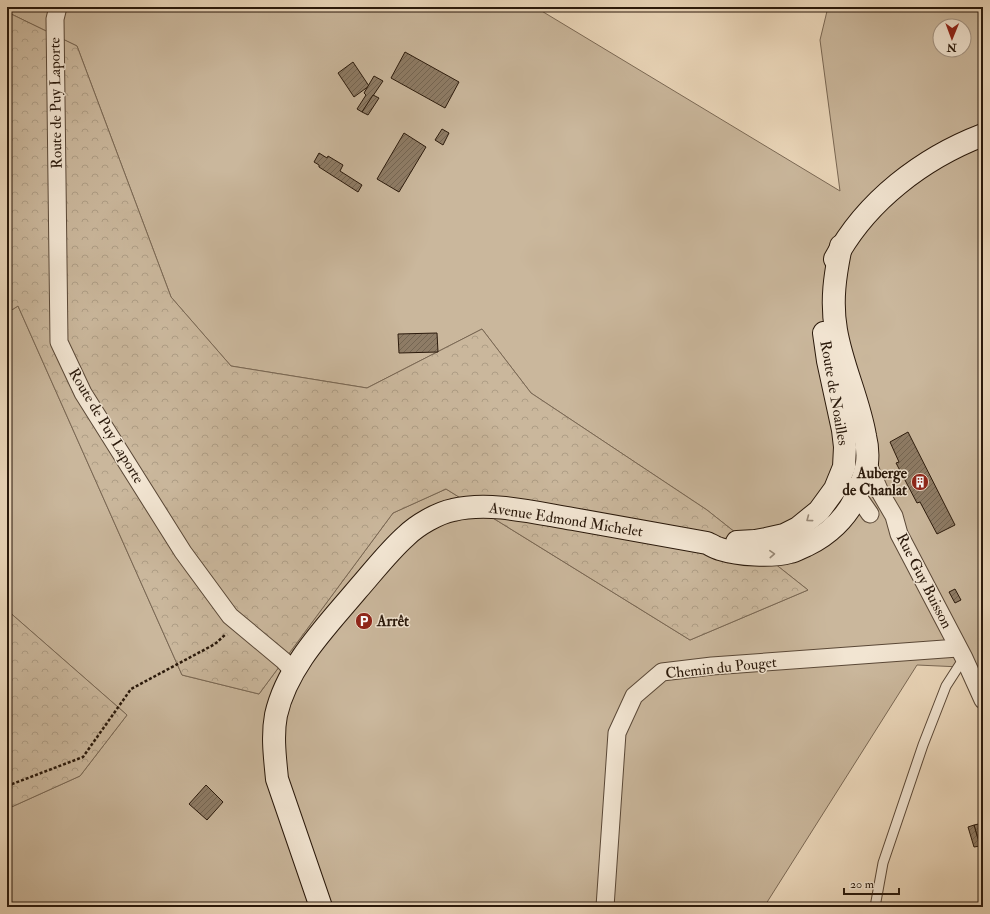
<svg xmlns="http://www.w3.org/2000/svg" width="990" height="914" viewBox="0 0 990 914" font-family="'IM FELL Double Pica',serif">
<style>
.green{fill:#cab79c;stroke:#7a6854;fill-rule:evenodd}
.forest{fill:url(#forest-crowns);stroke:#7a6854}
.building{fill:url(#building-hatch);stroke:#2a190b}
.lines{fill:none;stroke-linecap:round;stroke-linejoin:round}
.service-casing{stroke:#5a4837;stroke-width:11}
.minor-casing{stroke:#5a4837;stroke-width:19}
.secondary-casing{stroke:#2a190b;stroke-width:24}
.path{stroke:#2a190b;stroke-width:2.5;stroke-dasharray:3 2;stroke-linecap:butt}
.service{stroke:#f2e5d2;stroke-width:9}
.minor{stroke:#f2e5d2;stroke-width:17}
.secondary{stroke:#f2e5d2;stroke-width:22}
.oneway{stroke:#988978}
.labels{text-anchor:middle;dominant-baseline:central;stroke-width:3;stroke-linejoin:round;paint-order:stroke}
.street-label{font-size:15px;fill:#2a190b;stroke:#f2e5d2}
.poi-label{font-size:15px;font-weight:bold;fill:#2a190b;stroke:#f2e5d2;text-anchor:end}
</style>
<defs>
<pattern id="forest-crowns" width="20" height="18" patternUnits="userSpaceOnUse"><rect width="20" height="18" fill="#cab79c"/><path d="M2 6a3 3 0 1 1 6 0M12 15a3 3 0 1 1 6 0" fill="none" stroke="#ae9d85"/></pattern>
<pattern id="building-hatch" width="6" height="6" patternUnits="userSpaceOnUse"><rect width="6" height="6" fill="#8e7c66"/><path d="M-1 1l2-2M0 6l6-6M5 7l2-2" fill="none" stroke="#746552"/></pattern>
</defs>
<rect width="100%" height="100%" fill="#ebd7ba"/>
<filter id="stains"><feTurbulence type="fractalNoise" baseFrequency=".005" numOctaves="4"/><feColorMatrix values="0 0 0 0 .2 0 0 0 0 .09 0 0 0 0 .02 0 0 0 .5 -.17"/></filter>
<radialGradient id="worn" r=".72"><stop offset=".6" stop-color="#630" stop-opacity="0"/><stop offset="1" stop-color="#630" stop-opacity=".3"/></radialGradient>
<path class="green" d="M 7,7 L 535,7 L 840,191 L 820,40 L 828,7 L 983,7 L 983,668 L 917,665 L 764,907 L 7,907 L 7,809 L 80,776 L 127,715 L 7,610 L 7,313 L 18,306 L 182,675 L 259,694 L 393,513 L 446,489 L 690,640 L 808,590 L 707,510 L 531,393 L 482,329 L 367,388 L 231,366 L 171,297 L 77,46 L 7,12 ZM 940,26 L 964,26 L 964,50 L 940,50 Z"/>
<g class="forest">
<polygon points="7,12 77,46 171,297 231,366 367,388 482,329 531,393 707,510 808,590 690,640 446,489 393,513 259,694 182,675 18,306 7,313"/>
<polygon points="7,610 127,715 80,776 7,809"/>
</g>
<g class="building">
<polygon points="405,52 459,82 445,108 391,78"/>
<polygon points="353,62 369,86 354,97 338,73"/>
<polygon points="374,76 383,81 362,112 357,109 366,95 364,93"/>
<polygon points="373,95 379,98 368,115 362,112"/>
<polygon points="442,129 449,133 443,145 435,140"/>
<polygon points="404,133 426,147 399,192 377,179"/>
<polygon points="319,153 327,158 328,156 343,165 340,171 362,185 358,192 319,167 319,165 314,162"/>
<polygon points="437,333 438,352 399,353 398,334"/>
<polygon points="908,432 955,525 937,534 920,502 917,503 896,463 899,462 890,442"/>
<polygon points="955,589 961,600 955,603 949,592"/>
<polygon points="979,776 983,776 983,796"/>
<polygon points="206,785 223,802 207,820 189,804"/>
<polygon points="983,823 983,857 974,825"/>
<polygon points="974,825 980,846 974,847 968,827"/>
</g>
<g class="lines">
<defs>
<polyline id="service" points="875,907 883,863 923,745 946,686 964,658"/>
<g id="minor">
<polyline points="58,7 55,19 59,342 83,393 183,552 230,616 284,661 294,672"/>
<polyline points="867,462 880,492 894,516 899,534 964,658 983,700"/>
<polyline points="854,486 861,501 870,514"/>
<polyline points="605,907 617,733 634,696 662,672 712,666 958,648"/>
</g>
<g id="secondary">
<path d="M 835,259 C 866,201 923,158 983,135"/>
<polyline points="737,542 755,541 766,539 784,535 798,528 819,511 835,489 844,467 845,447 843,430 828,361 824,333"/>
<path d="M 321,907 L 277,779 C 275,758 272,736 276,715 C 287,666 326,627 357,590 C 373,572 388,552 406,536 C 417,525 438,513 453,510 C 490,501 536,513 573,519 C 617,527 662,535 707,543 C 711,545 716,548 720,549 C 739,555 771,557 790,552 C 796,551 801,547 807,545 C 828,535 846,518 856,497 C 860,487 865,475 867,463 C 868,454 867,444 865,436 C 859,400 842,366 836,330 C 831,301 835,275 841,246"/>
</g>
</defs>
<use href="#service" class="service-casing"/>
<use href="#minor" class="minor-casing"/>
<use href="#secondary" class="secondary-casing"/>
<polyline class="path" points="7,786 83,757 131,689 215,644 226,634"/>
<use href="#service" class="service"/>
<use href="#minor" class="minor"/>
<use href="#secondary" class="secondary"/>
</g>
<defs><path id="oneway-chevron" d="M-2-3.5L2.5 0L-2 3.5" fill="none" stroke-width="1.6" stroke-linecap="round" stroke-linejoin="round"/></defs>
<g class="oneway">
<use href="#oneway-chevron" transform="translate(809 519) rotate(143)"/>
<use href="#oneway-chevron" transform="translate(772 554) rotate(-3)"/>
</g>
<defs>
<symbol id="building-disc" viewBox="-11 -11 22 22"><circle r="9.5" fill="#8f2418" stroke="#f2e5d2"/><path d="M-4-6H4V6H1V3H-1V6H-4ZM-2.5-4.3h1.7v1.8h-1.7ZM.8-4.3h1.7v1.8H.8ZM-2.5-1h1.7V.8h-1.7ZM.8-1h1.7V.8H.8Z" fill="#fff"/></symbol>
<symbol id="parking-disc" viewBox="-11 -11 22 22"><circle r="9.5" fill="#8f2418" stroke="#f2e5d2"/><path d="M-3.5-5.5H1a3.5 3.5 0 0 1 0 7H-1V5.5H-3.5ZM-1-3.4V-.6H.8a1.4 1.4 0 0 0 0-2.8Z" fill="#fff"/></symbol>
</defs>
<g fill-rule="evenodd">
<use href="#building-disc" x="910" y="472" width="20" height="20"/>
<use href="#parking-disc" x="354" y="611" width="20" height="20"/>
</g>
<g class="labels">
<g class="street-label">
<text transform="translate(56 103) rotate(-91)">Route de Puy Laporte</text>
<text transform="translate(834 393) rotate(80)">Route de Noailles</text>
<text transform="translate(106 426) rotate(59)">Route de Puy Laporte</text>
<text transform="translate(566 520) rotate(9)">Avenue Edmond Michelet</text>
<text transform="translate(924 581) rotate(63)">Rue Guy Buisson</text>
<text transform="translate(721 668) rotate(-6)">Chemin du Pouget</text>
</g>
<g class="poi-label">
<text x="907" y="473">Auberge<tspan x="907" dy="17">de Chanlat</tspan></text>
<text x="377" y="621" text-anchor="start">Arrêt</text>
</g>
</g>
<rect width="990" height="914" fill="none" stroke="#ebd7ba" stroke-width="24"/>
<rect x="8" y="8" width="974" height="898" fill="none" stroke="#2a190b" stroke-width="2"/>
<rect x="12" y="12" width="966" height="890" fill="none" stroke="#2a190b"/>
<g transform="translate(952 38) rotate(181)"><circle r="19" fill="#f2e5d2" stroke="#a29382"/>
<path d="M0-3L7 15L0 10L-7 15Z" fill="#8f2418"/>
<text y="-6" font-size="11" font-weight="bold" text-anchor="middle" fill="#2a190b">N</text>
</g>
<path d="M844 888v6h55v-6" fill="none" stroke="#2a190b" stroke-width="2"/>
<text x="850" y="888" font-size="12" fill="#2a190b" stroke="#f2e5d2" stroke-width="3" paint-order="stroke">20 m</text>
<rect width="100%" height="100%" filter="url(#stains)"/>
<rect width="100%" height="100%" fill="url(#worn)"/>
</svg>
